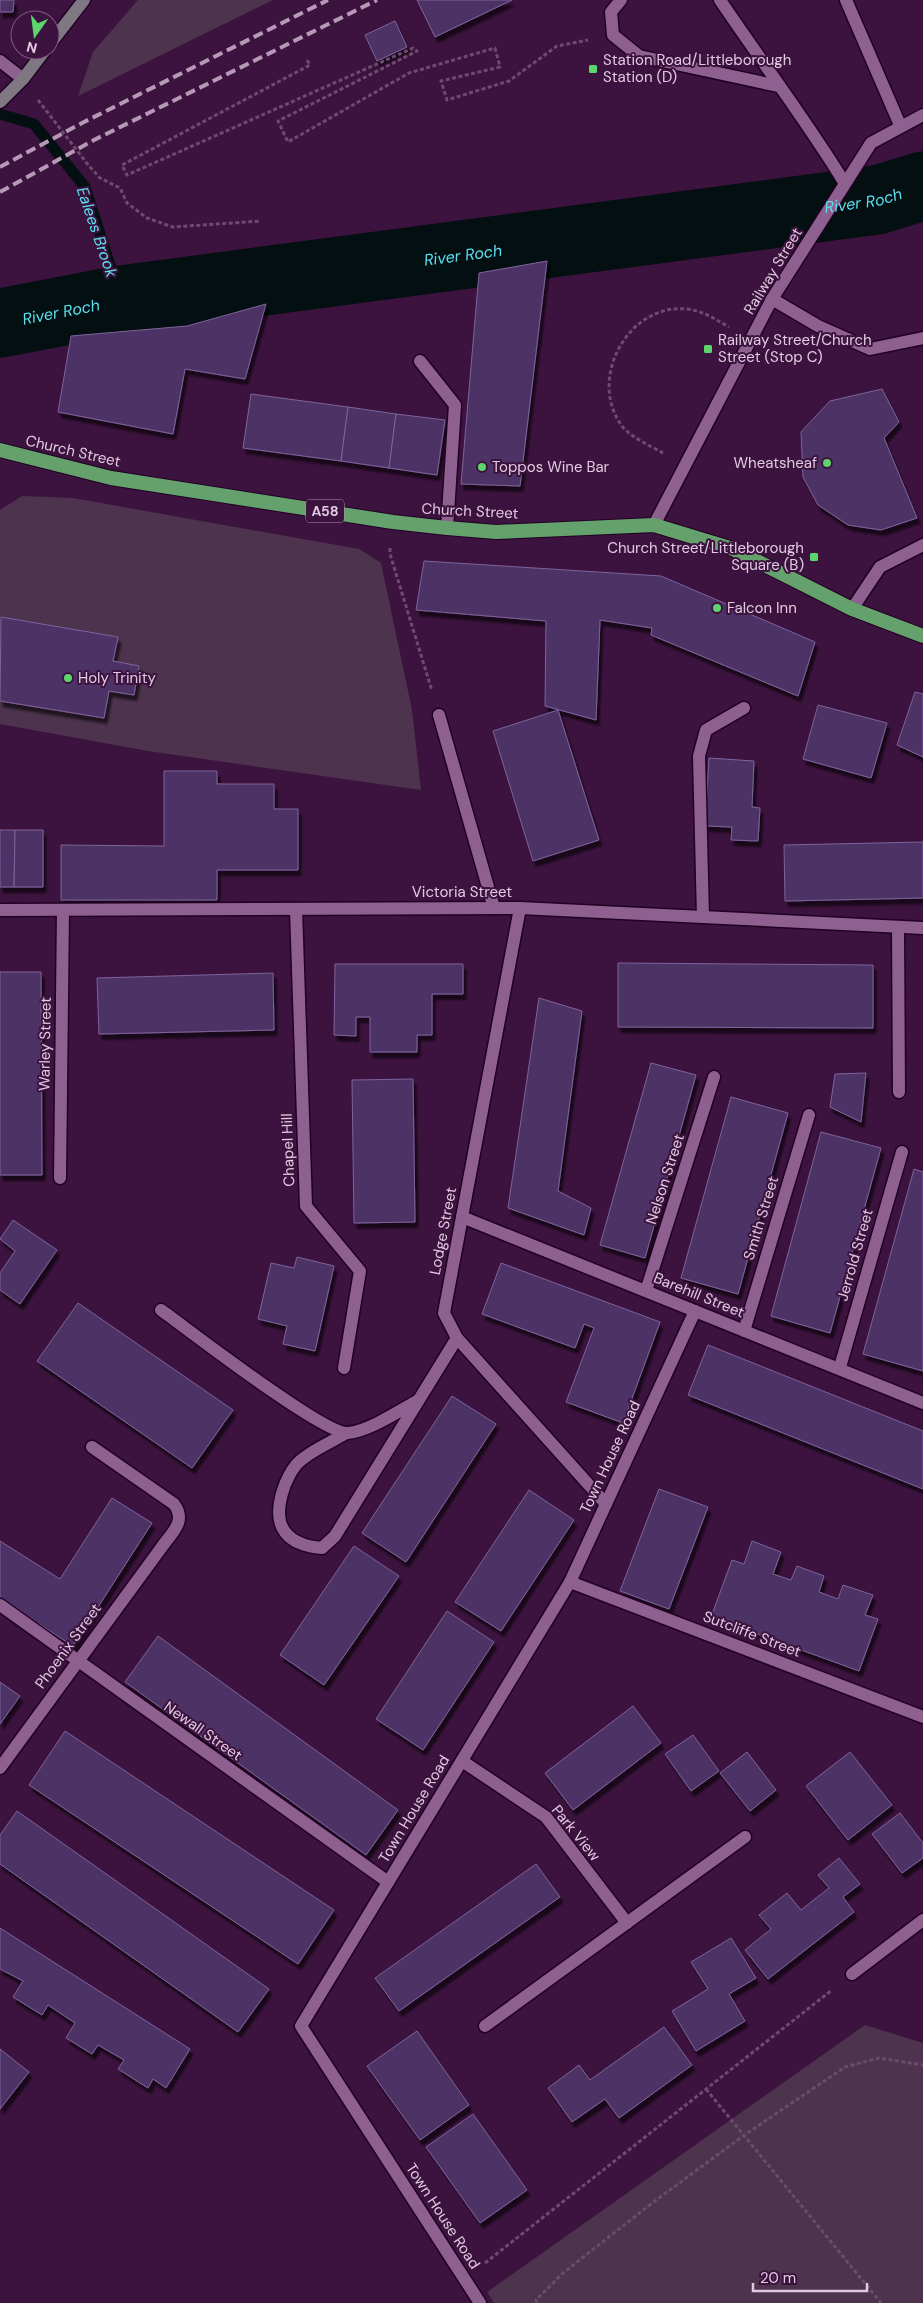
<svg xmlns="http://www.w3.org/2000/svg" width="923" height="2303" viewBox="0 0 923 2303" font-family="'DM Sans',sans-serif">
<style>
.green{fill:#4d334d}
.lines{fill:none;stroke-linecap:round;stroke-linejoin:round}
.stream{stroke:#040f11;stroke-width:11}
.river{stroke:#040f11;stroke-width:69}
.building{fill:#4d3366;stroke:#7e639b;filter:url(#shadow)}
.service-casing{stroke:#210024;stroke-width:15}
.minor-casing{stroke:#210024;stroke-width:15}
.secondary-casing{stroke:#210024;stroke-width:15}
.trunk-casing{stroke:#210024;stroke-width:16}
.path{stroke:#6e4a6f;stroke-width:3;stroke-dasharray:4 2.5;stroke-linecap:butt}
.service{stroke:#8e608f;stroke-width:12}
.minor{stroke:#8e608f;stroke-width:12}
.secondary{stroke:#7f7882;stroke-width:12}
.trunk{stroke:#65a16c;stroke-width:14}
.rail{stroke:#b699b7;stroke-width:4;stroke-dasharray:10 5;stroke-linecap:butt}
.poi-dot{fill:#5ed56c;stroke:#3c133e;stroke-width:2}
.labels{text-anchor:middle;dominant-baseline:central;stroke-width:4;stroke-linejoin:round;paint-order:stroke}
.shield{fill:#3c133e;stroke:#b092b1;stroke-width:1}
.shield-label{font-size:14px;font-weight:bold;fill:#e2c9e2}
.poi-label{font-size:15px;fill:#e2c9e2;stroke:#3c133e;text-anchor:start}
.street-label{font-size:15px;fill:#e2c9e2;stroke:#3c133e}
.water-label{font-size:16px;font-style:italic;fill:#5ae0f0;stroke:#3c133e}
</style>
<defs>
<filter id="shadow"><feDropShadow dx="3" dy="5.5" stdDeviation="1" flood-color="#0009"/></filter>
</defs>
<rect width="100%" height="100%" fill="#3c133e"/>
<g class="green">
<polygon points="138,0 273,0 78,96 93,52"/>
<polygon points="22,496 73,498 359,549 381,563 412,710 421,790 148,751 0,724 0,510"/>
<polygon points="865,2025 923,2043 923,2303 494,2303 487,2292"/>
</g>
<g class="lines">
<polyline class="stream" points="0,114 34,124 85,187 121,300"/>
<path class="river" id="s1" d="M 0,323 L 121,300 L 877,200 L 923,186"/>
</g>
<g class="building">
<polygon points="0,0 14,0 13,12 0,12"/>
<polygon points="417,0 512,0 435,37"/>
<polygon points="395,21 407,47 377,61 365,35"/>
<polygon points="547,261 520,486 461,484 479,273"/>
<polygon points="266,304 245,379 185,369 173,434 58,412 71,336 187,326"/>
<polygon points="882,389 899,422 884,438 917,518 881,530 848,525 818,505 803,477 801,432 830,401"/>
<polygon points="251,394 348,407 341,461 243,448"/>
<polygon points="348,407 396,414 389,468 341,461"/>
<polygon points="396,414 445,420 437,475 389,468"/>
<polygon points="424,561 661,576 815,642 798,696 651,635 652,628 600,620 596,720 545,706 546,621 416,610"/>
<polygon points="1,617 118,637 113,661 139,666 134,695 109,691 104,718 0,701"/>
<polygon points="915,692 923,694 923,757 897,745"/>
<polygon points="818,705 887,723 871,778 803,759"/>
<polygon points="558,710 599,840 533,861 493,731"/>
<polygon points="709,758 754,761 752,807 760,808 758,841 731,840 732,827 705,826"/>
<polygon points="164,771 217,771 217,784 274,784 274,809 298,809 298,870 217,870 217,900 61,900 61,845 164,846"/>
<polygon points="0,830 15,830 14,887 0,887"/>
<polygon points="15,830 43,830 43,887 14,887"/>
<polygon points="923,842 923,898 785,901 784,845"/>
<polygon points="618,963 873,965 873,1028 618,1027"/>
<polygon points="335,964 463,964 463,994 432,994 432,1035 417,1035 417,1052 370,1052 370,1017 356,1017 356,1036 334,1035"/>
<polygon points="0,972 41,972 42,1175 0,1175"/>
<polygon points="273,973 274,1030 99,1034 97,978"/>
<polygon points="539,998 582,1011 558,1191 591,1208 584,1235 508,1208"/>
<polygon points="651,1063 696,1075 645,1258 600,1245"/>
<polygon points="866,1073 861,1122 830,1107 835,1074"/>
<polygon points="413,1079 415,1222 354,1223 352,1080"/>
<polygon points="731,1097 788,1113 738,1294 681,1278"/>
<polygon points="821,1132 881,1148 830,1333 771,1316"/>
<polygon points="914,1169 923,1172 923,1371 863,1354"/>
<polygon points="13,1220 57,1250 20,1304 0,1290 0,1273 15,1251 0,1239"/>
<polygon points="297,1257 334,1266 315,1351 283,1344 287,1326 258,1319 271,1263 294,1268"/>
<polygon points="501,1263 660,1322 623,1423 566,1402 594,1328 584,1324 575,1348 482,1314"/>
<polygon points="78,1303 233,1410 192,1468 37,1361"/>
<polygon points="708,1345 923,1431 923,1489 688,1395"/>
<polygon points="452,1396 496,1424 406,1562 362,1533"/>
<polygon points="659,1489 708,1507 669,1609 620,1591"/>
<polygon points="529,1490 574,1520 501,1631 455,1602"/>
<polygon points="112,1498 152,1523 73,1646 0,1599 0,1541 60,1579"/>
<polygon points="752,1541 781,1552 773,1574 791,1580 797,1566 824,1576 819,1592 838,1599 843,1585 873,1595 865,1615 878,1619 859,1671 711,1617 732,1560 744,1564"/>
<polygon points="354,1546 399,1576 324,1685 280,1655"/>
<polygon points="447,1611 494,1642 423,1750 376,1719"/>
<polygon points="158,1636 398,1810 366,1855 125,1682"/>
<polygon points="0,1682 20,1696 0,1724"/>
<polygon points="633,1706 661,1743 573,1810 545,1773"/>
<polygon points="65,1731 334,1910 298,1964 29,1785"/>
<polygon points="693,1735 719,1771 691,1791 665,1754"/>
<polygon points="747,1752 776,1790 750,1811 720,1773"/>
<polygon points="850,1752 892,1805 848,1840 806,1786"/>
<polygon points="17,1811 269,1989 238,2032 0,1864 0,1835"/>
<polygon points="900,1813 923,1843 923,1858 902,1873 872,1834"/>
<polygon points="839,1858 860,1884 843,1897 854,1912 768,1979 745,1950 771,1929 759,1915 787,1893 801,1910 829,1888 818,1875"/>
<polygon points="536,1864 560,1897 399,2011 375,1978"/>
<polygon points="0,1928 190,2049 166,2088 153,2079 148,2088 118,2069 124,2060 98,2045 92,2054 66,2038 75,2023 48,2005 42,2015 13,1997 23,1981 0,1969"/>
<polygon points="731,1938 756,1978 729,1994 745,2021 696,2051 672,2011 708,1989 691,1962"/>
<polygon points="664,2027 692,2065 619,2118 605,2099 572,2122 548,2088 579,2065 590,2080"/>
<polygon points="417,2031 469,2105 420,2140 367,2066"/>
<polygon points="0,2049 29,2072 0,2109"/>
<polygon points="473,2114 527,2190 480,2223 426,2147"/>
</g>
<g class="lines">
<defs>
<g id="service">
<polyline points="846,0 900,125"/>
<polyline points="0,61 23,79"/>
<polyline points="420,361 455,405 447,528"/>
<polyline points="439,715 494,908"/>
<polyline points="703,917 699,756 706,730 744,708"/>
<polyline points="898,927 899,1092"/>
<path d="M 161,1310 C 189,1330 324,1435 348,1433 C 369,1431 399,1411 417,1401"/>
<path d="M 346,1433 C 332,1442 312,1450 300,1461 C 285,1474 271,1514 285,1532 C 294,1544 309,1547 322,1548 L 335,1536 L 457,1338"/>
<path d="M 92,1447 L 174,1504 C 186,1520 174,1531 164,1544"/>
</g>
<g id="minor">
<polyline points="621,0 611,12 613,35 639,56 778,86"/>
<path d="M 720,0 C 761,61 806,120 844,182"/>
<polyline points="772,299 818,326 870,349 923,338"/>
<polyline points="654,525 772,299 871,143 923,115"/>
<polyline points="852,609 880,567 923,545"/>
<polyline points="520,908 444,1313 457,1338 606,1504"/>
<polyline points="296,909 306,1206 360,1271 344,1368"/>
<polyline points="0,910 520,908 923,928"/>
<polyline points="60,1178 63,910"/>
<polyline points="462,1217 923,1403"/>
<polyline points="646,1291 714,1077"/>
<polyline points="744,1331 809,1115"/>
<polyline points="840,1367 902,1152"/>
<polyline points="570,1582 923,1717"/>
<polyline points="0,1605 388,1882"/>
<polyline points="462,1761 546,1817 627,1923"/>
<polyline points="0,1768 164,1544"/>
<polyline points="852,1974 923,1920"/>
<polyline points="485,2026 745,1837"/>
<polyline points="480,2303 301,2026 570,1582 695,1311"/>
</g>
<g id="secondary">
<polyline points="50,44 84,0"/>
<polyline points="0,102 23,79 45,50"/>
</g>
<polyline id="trunk" points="0,450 111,478 393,522 447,528 496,532 654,525 733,549 852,609 923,636"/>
</defs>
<use href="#service" class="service-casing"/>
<use href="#minor" class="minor-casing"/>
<use href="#secondary" class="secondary-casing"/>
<use href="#trunk" class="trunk-casing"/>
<g class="path">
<polyline points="307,60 310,65 122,165 127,175 413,48 417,51 278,121 288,142 409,73 495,48 500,67 441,81 447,100 509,81 557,46 588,40"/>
<polyline points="38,100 89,166 100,178 120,188 127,203 147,218 173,227 261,221"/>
<path d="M 663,453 C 651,446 630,437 622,426 C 587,379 628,303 687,309 C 703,311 715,319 729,327"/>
<polyline points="390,548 390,554 432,691"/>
<polyline points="706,2089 881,2303"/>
<polyline points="485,2263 832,1990"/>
<polyline points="537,2303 536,2300 563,2273 651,2204 743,2136 845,2067 879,2058 923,2065"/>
</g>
<use href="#service" class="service"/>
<use href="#minor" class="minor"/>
<use href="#secondary" class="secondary"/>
<use href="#trunk" class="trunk"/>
<g class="rail">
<polyline points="0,167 84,122 328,0"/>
<polyline points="0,192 94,140 377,0"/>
</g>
</g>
<g class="poi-dot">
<rect x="588" y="64" width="10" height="10" rx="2.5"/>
<rect x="703" y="344" width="10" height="10" rx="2.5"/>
<circle cx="827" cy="463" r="5"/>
<circle cx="482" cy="467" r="5"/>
<rect x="809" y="552" width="10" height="10" rx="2.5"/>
<circle cx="717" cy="608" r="5"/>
<circle cx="68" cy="678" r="5"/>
</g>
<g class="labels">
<rect class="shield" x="306" y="499.5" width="38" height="23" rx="4"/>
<g class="shield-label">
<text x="325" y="511">A58</text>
</g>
<g class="poi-label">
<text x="603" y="60">Station Road/Littleborough<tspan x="603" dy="17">Station (D)</tspan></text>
<text x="718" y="340">Railway Street/Church<tspan x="718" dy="17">Street (Stop C)</tspan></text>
<text x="817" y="463" text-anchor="end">Wheatsheaf</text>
<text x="492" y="467">Toppos Wine Bar</text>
<text x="804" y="548" text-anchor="end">Church Street/Littleborough<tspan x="804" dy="17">Square (B)</tspan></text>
<text x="727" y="608">Falcon Inn</text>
<text x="78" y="678">Holy Trinity</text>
</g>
<g class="street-label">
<text transform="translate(773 271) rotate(-59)">Railway Street</text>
<text transform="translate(73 451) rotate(13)">Church Street</text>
<text transform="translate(470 511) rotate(3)">Church Street</text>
<text x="462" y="892">Victoria Street</text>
<text transform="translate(45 1044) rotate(-89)">Warley Street</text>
<text transform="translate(288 1150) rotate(-92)">Chapel Hill</text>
<text transform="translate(665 1179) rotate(-72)">Nelson Street</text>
<text transform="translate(761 1218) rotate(-73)">Smith Street</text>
<text transform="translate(443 1231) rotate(-79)">Lodge Street</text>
<text transform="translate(855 1255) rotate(-74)">Jerrold Street</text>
<text transform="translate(699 1295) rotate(22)">Barehill Street</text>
<text transform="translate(610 1457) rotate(-65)">Town House Road</text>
<text transform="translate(752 1634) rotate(21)">Sutcliffe Street</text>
<text transform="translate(68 1646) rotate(-54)">Phoenix Street</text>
<text transform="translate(203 1731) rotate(35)">Newall Street</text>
<text transform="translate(414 1809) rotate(-59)">Town House Road</text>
<text transform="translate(576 1833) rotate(51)">Park View</text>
<text transform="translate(443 2216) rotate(57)">Town House Road</text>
</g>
<g class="water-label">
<text stroke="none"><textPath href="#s1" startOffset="872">River Roch</textPath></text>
<text transform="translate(97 232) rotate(71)">Ealees Brook</text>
<text stroke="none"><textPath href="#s1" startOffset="468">River Roch</textPath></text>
<text stroke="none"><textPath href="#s1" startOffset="62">River Roch</textPath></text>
</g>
</g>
<g transform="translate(35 35) rotate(194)"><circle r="24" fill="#3c133e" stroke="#7e5c80"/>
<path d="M0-4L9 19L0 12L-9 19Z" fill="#5ed56c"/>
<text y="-8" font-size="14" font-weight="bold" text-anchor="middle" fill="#e2c9e2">N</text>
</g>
<path d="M753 2283v8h114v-8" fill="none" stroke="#e2c9e2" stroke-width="2.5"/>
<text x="760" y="2283" font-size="15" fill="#e2c9e2" stroke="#3c133e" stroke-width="4" paint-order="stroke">20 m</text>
</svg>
